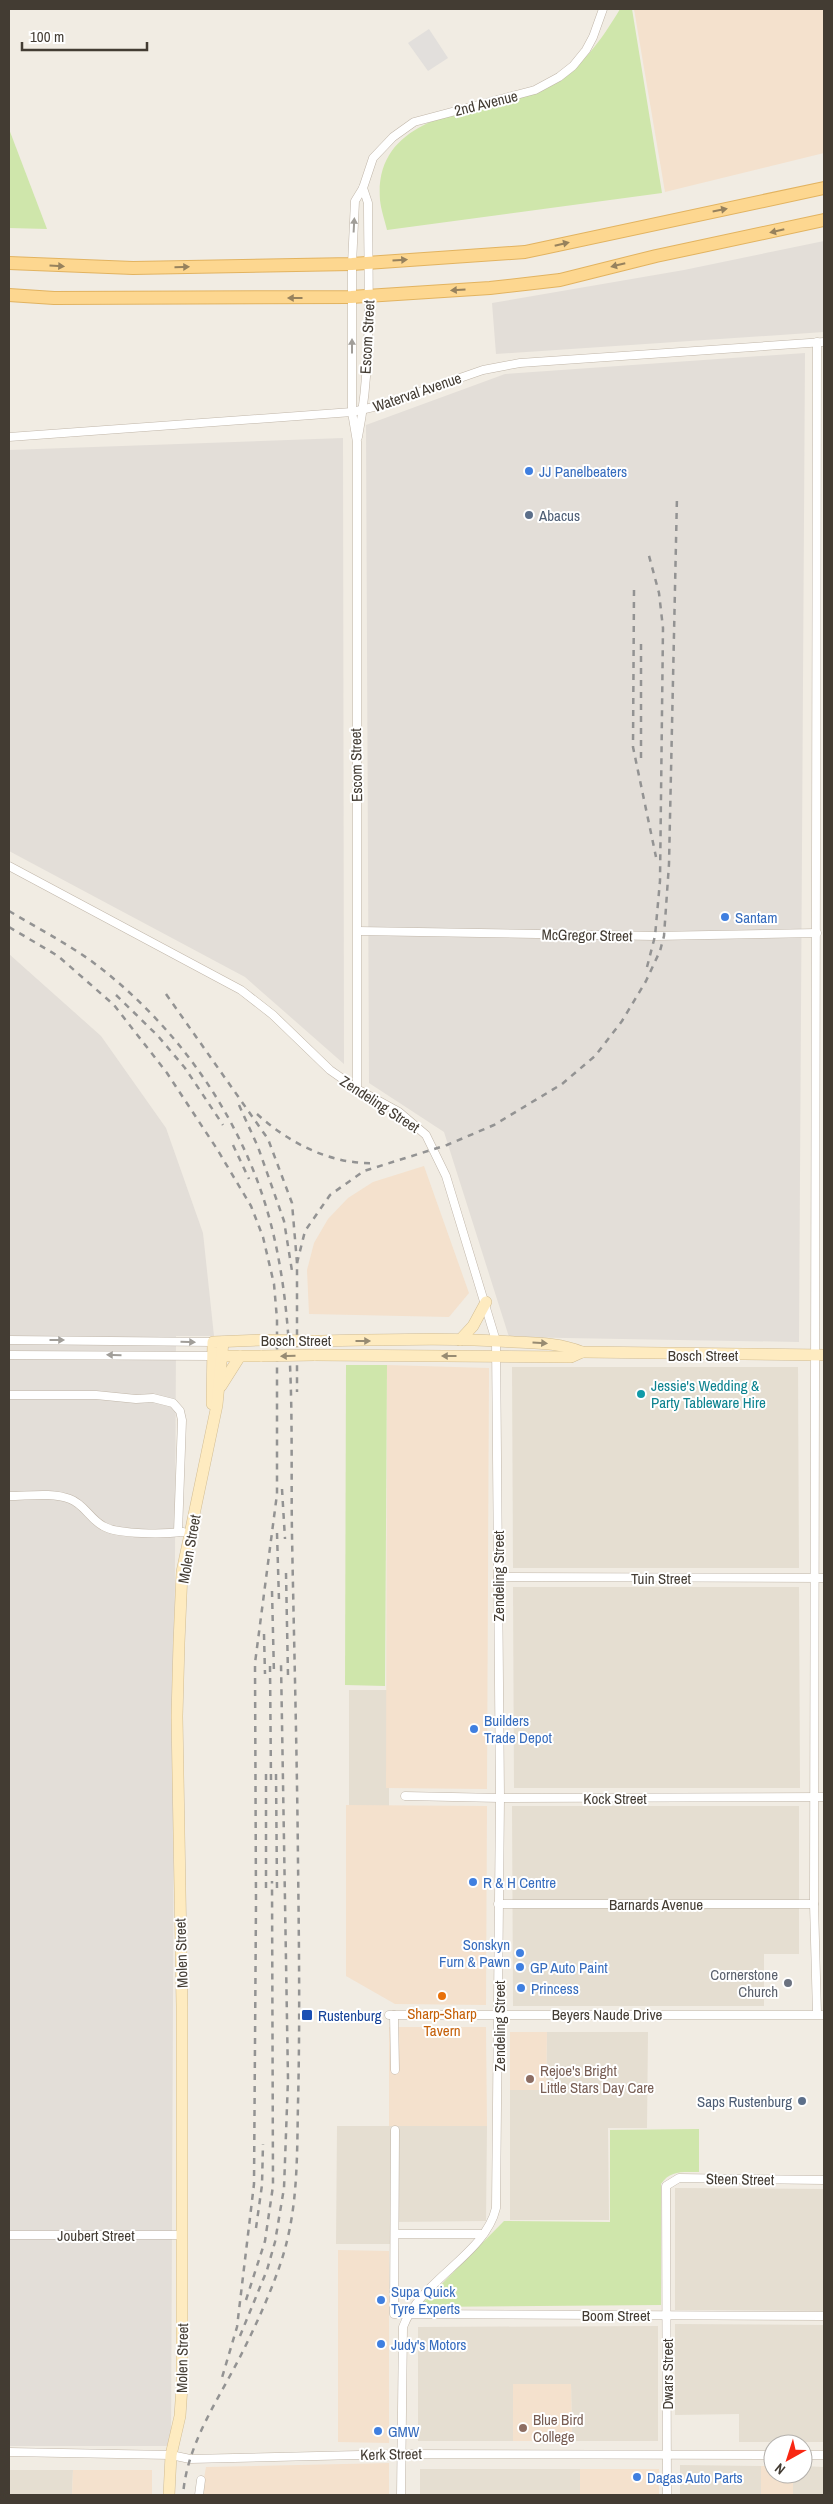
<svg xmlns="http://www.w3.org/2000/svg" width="833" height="2504" viewBox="0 0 833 2504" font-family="'Archivo Narrow',sans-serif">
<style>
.residential{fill:#e5ded1}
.commercial{fill:#f4e1cd}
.industrial{fill:#e3ded8}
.green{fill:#cfe6ab}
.parking{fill:#e2dfdc}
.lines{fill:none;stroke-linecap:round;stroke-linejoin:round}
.street-casing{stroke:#c0b6a9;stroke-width:9}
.secondary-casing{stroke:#d2bd93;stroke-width:12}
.primary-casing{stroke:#e2b360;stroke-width:14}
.street{stroke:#fff;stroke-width:8}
.secondary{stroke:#feebc0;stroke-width:11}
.primary{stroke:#fdd790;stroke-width:12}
.rail{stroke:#939393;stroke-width:2.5;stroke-dasharray:6 6;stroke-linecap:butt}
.secondary-bridge-casing{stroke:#d2bd93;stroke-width:12;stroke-linecap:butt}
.secondary-bridge{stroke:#feebc0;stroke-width:11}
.oneway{fill:#97825d}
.oneway2{fill:#a19e99}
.oneway3{fill:#978b72}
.shop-dot{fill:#3f7fe0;stroke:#fff;stroke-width:2}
.service-dot{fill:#5c6f8a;stroke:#fff;stroke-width:2}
.culture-dot{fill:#0f9aa8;stroke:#fff;stroke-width:2}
.worship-dot{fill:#6b7280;stroke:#fff;stroke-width:2}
.food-dot{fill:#e8710a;stroke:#fff;stroke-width:2}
.transit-dot{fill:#1a4fb4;stroke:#fff;stroke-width:2}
.education-dot{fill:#8d6e63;stroke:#fff;stroke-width:2}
.labels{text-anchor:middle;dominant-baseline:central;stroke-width:4;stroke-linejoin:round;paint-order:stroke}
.street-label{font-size:15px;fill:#433c33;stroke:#fff}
.shop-label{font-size:15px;fill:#366cbe;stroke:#fff;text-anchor:start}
.service-label{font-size:15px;fill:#4e5e75;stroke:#fff;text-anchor:start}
.culture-label{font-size:15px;fill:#0d838f;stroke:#fff;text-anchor:start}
.worship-label{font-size:15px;fill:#5b616d;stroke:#fff;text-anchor:end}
.food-label{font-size:15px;fill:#c56008;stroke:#fff}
.transit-label{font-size:15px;fill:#164399;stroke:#fff;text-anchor:start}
.education-label{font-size:15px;fill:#785e54;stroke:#fff;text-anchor:start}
</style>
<rect width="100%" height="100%" fill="#f1ece3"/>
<g class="residential">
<polygon points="512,1367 798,1367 799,1568 513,1568"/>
<polygon points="513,1587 799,1587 800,1788 514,1788"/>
<rect x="349" y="1690" width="40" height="116"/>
<polygon points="512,1806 799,1806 799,1954 764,1954 764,2006 513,2006"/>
<polygon points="547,2032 648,2032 647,2128 608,2128 609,2220 510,2220 510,2090 546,2090"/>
<polygon points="337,2126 487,2126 486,2221 392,2222 392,2244 336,2244"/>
<polygon points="675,2188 824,2189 824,2311 675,2310"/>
<polygon points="675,2324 824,2325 824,2442 739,2442 739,2414 675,2415"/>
<polygon points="658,2326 658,2441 572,2441 571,2384 513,2384 513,2441 418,2441 418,2327"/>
<polygon points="680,2465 761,2466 761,2495 680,2495"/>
<polygon points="803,2466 824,2467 824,2495 793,2495 793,2474 803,2474"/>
<rect x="420" y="2469" width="160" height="26"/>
<polygon points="9,2470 73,2470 72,2495 9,2495"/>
</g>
<g class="commercial">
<polygon points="634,9 824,9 824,153 665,192"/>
<polygon points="424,1166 469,1293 449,1317 309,1314 307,1270 314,1243 328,1219 348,1198 373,1182"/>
<polygon points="387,1365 489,1368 487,1789 386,1788"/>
<polygon points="346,1805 487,1806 486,2005 395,2004 346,1976"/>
<polygon points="389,2027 486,2027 487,2126 389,2126"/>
<polygon points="510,2032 547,2032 546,2090 510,2090"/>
<polygon points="338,2250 389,2251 389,2443 338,2442"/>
<polygon points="513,2384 571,2384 572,2441 513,2441"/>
<polygon points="389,2463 389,2495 201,2495 206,2467"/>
<polygon points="761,2466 773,2466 773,2474 793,2474 793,2495 761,2495"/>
<rect x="580" y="2469" width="79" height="26"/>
<polygon points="73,2470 152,2470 152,2495 72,2495"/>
</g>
<g class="industrial">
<polygon points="824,241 824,332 496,354 492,303 684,270"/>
<polygon points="805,353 799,1342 509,1337 444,1132 369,1083 366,425 505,374"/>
<polygon points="343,438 344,1064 245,977 9,851 9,450"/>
<polygon points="9,954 101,1036 166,1128 203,1233 214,1336 176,1336 171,2446 9,2446"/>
</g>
<g class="green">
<path d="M 620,9 L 632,9 L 662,193 L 387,230 C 385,221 381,210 380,200 C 373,108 489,112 548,85 C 581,70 602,39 620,9 Z"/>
<polygon points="9,129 47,229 9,228"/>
<polygon points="346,1365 387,1365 385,1686 345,1685"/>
<path d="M 699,2129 L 699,2172 C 683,2172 670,2170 661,2184 L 661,2305 L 419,2307 L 504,2221 L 610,2222 L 610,2130 Z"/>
</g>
<polygon class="parking" points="429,29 448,58 428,71 408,43"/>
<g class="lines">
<defs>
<g id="street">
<polyline points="9,437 352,412 382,405 483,370 520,363 824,342"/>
<path d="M 358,437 C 373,361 368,280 368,203 L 363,188"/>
<path d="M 9,866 L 241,990 L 273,1015 L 330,1070 L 357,1089 L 399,1112 L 426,1135 L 446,1176 L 496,1341 L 500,1798 L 496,2208 C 485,2255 421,2279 403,2327 L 401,2495"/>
<polyline points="358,931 655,936 817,933"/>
<polyline points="357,1089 357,442 352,412 352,264 355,201 363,188 373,158 393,137 414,122 535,90 559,77 573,66 586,50 593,37 603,9"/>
<polyline points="9,1340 213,1342"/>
<polyline points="9,1355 212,1356"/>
<polyline points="9,1395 96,1395 136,1399 153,1398 173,1403 180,1411 182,1420 178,1532"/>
<path d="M 9,1496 C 28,1496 52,1492 70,1499 C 84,1504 90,1519 103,1526 C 118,1535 165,1534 183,1532"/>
<polyline points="498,1577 824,1578"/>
<polyline points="405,1796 500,1798 824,1797"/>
<polyline points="498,1904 814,1904"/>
<polyline points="817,2014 814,1904 817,342"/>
<polyline points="389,2015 824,2015"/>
<polyline points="394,2015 395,2070"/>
<polyline points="395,2130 394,2314 824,2316"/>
<polyline points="395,2234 483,2234"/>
<polyline points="9,2235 182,2235"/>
<polyline points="9,2452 171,2455 190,2459 401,2454 773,2455"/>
<polyline points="803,2455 824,2455"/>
<polyline points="199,2495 201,2480"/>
<polyline points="667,2495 666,2186 679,2178 824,2180"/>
</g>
<g id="secondary">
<polyline points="460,1340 473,1326 486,1302"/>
<path d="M 314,1341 C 380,1340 448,1337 514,1342 C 537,1343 560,1343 582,1352 L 824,1355"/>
<polyline points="314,1355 571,1357 582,1352"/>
<polyline points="216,1356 262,1356"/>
<polyline points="221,1386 240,1356"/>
<polyline points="212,1404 213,1342 263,1340"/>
<polyline points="169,2495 171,2455 180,2416 182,2386 182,2006 177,1716 179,1643 182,1572 217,1405 223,1342"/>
</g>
<g id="primary">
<polyline points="9,263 133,268 352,264 525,252 824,188"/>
<polyline points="9,295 54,298 351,297 490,288 560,280 656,256 824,220"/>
</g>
</defs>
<use href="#street" class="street-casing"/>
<use href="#secondary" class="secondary-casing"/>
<use href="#primary" class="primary-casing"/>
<use href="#street" class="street"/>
<use href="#secondary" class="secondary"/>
<use href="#primary" class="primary"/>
<g class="rail">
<polyline points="634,590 633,747 656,857"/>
<polyline points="641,644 641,761"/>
<path d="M 9,911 C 36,927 64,942 90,960 C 159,1011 215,1081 249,1160 C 300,1277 290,1410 292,1535 C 294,1644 297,1753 298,1862 C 299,1943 300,2023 298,2104 C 297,2150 298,2196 287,2241 C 279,2275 258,2321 242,2353 C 219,2399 187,2443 183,2495"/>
<polyline points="9,927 58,956 114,1005 167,1073 217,1149 251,1206 263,1237 274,1284 277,1319 277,1494 255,1663 256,1902 254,2184 237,2327 221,2381"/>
<polyline points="647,967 655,936 660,881 663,628 659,593 648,552"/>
<polyline points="166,994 268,1139 292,1203 297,1263 297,1392"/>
<polyline points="116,995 158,1036 185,1068 223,1125"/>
<polyline points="239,1105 258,1147 284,1221 292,1271"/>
<path d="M 257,1114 C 289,1143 331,1165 376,1163"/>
<polyline points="233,1145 249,1179"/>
<polyline points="297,1263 305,1231 330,1195 364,1171 447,1145 494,1125 562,1084 595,1056 622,1021 646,981 660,951 664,936 669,864 677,496"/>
<polyline points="282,1489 285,1539"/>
<polyline points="277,1533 279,1601"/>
<polyline points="286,1573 288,1676"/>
<polyline points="272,1591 274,1674"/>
<polyline points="264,1634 265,1674"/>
<polyline points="270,1666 271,1781"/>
<polyline points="266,1774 266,1891"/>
<polyline points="276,1774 277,1889"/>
<polyline points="256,2228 262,2185 263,2144"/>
<polyline points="246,2300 265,2241 273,2186 272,1881"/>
<polyline points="240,2336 267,2270 275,2242 284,2188 288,2079 281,1663"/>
</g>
<defs>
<g id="secondary-bridge">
<polyline points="263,1340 314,1341"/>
<polyline points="262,1356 314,1355"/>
</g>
</defs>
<use href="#secondary-bridge" class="secondary-bridge-casing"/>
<use href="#secondary-bridge" class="secondary-bridge"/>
</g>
<defs><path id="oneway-solid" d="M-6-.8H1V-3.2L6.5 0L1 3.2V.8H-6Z" transform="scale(1.25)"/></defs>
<g class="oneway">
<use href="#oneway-solid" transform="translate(720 210) rotate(-11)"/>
<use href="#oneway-solid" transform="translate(777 231) rotate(167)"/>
<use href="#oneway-solid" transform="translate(562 244) rotate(-13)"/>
<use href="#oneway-solid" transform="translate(400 260) rotate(-4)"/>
<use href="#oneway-solid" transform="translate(618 265) rotate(166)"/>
<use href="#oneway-solid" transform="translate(57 266) rotate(3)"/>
<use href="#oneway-solid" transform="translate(182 267) rotate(-1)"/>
<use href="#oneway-solid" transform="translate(458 290) rotate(177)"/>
<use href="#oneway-solid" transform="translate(295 298) rotate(180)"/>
</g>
<g class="oneway2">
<use href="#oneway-solid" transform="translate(354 225) rotate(-87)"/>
<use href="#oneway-solid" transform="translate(352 346) rotate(-90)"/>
<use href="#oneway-solid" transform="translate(57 1340)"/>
<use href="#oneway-solid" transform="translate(188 1342) rotate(2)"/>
<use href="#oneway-solid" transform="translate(114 1355) rotate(-179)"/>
</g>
<g class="oneway3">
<use href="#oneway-solid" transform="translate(363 1341)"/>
<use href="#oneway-solid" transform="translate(540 1343) rotate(4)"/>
<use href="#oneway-solid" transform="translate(288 1356) rotate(179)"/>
<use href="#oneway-solid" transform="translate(449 1356) rotate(-180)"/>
</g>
<g class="shop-dot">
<circle cx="529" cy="471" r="5"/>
<circle cx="725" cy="917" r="5"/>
<circle cx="474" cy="1729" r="5"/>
<circle cx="473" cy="1882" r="5"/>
<circle cx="520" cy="1953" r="5"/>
<circle cx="520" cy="1967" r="5"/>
<circle cx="521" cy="1988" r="5"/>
<circle cx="381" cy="2300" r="5"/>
<circle cx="381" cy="2344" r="5"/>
<circle cx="378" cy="2431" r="5"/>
<circle cx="637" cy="2477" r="5"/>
</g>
<g class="service-dot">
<circle cx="529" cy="515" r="5"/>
<circle cx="802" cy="2101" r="5"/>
</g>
<circle class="culture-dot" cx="641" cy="1394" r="5"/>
<circle class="worship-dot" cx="788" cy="1983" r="5"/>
<circle class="food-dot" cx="442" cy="1996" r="5"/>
<rect class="transit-dot" x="301" y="2009" width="12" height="12" rx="2.5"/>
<g class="education-dot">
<circle cx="530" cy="2079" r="5"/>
<circle cx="523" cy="2428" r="5"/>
</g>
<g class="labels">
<g class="street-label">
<text transform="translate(486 103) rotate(-14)">2nd Avenue</text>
<text transform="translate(367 337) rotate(-87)">Escom Street</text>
<text transform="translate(417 392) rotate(-19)">Waterval Avenue</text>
<text transform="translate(356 765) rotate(-91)">Escom Street</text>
<text transform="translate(587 935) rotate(1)">McGregor Street</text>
<text transform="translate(380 1104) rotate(33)">Zendeling Street</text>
<text x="296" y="1340">Bosch Street</text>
<text x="703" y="1355">Bosch Street</text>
<text transform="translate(189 1549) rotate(-80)">Molen Street</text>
<text transform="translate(498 1576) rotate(-90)">Zendeling Street</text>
<text x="661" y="1578">Tuin Street</text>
<text x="615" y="1798">Kock Street</text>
<text x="656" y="1904">Barnards Avenue</text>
<text transform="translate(181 1953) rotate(-92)">Molen Street</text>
<text x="607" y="2014">Beyers Naude Drive</text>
<text transform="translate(499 2026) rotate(-90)">Zendeling Street</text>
<text transform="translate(740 2179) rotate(1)">Steen Street</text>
<text x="96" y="2235">Joubert Street</text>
<text x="616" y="2315">Boom Street</text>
<text transform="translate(182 2358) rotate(-89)">Molen Street</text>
<text transform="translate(667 2374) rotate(-90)">Dwars Street</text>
<text transform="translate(391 2454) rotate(-1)">Kerk Street</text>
</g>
<g class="shop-label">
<text x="539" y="471">JJ Panelbeaters</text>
<text x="735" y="917">Santam</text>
<text x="484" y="1720">Builders<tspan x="484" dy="17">Trade Depot</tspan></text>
<text x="483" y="1882">R &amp; H Centre</text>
<text x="510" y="1944" text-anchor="end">Sonskyn<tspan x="510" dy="17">Furn &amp; Pawn</tspan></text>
<text x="530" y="1967">GP Auto Paint</text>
<text x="531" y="1988">Princess</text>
<text x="391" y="2291">Supa Quick<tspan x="391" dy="17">Tyre Experts</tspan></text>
<text x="391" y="2344">Judy's Motors</text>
<text x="388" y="2431">GMW</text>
<text x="647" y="2477">Dagas Auto Parts</text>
</g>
<g class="service-label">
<text x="539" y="515">Abacus</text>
<text x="792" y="2101" text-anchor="end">Saps Rustenburg</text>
</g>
<g class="culture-label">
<text x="651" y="1385">Jessie's Wedding &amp;<tspan x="651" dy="17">Party Tableware Hire</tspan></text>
</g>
<g class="worship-label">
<text x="778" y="1974">Cornerstone<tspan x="778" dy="17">Church</tspan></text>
</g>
<g class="food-label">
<text x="442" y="2013">Sharp-Sharp<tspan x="442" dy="17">Tavern</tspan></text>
</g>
<g class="transit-label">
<text x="318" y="2015">Rustenburg</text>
</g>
<g class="education-label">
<text x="540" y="2070">Rejoe's Bright<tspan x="540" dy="17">Little Stars Day Care</tspan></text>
<text x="533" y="2419">Blue Bird<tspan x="533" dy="17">College</tspan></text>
</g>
</g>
<rect width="833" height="2504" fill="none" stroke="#433c33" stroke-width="20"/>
<g transform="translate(788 2459) rotate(219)"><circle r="24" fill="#ffffff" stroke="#b4b1ad"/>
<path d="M0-4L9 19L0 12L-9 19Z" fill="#f82713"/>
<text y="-8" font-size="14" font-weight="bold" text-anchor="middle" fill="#433c33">N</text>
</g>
<path d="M22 42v8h125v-8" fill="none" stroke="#433c33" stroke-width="2.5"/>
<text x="30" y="42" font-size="15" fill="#433c33" stroke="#ffffff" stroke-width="4" paint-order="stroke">100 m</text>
</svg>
